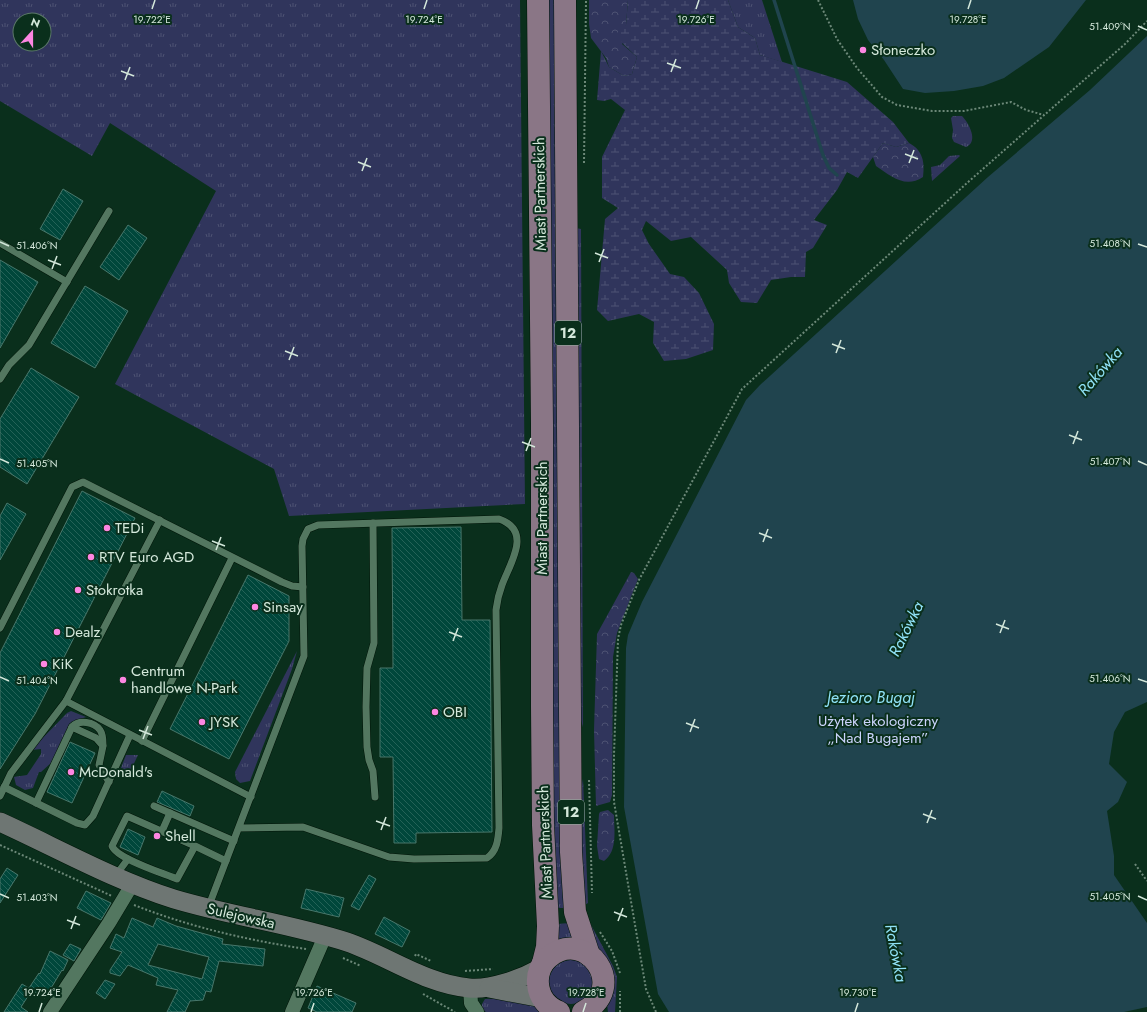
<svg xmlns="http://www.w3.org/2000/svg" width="1147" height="1012" viewBox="0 0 1147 1012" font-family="Jost,sans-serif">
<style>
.grass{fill:url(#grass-tufts);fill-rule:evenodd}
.forest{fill:url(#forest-crowns)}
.wetland{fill:url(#wetland-marsh)}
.water{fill:#20444e}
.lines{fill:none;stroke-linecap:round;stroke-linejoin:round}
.stream{stroke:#20444e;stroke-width:3.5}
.building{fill:url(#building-back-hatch);stroke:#48776b;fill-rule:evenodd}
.lane-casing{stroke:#001508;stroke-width:8}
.street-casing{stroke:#001508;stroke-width:15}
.secondary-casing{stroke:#001508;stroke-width:20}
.primary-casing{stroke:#001508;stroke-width:23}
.path{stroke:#6c8878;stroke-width:2;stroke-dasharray:2 2;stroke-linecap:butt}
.lane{stroke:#537760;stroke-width:7}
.street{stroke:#537760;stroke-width:14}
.secondary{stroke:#6e7673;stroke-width:19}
.primary{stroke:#8a7686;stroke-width:22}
.ticks{fill:none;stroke:#d4e8db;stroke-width:1.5}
.poi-dot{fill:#fd86e2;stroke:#0a2f1c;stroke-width:1.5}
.labels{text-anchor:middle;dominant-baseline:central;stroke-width:4;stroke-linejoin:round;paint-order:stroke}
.shield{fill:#0a2f1c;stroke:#97b0a2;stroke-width:1}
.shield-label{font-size:14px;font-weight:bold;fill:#d4e8db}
.poi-label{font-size:15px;fill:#d4e8db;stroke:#0a2f1c;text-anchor:start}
.street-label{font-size:15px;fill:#d4e8db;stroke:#0a2f1c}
.park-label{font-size:15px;fill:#ccd4fc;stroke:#0a2f1c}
.water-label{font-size:16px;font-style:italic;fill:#90e2f7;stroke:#0a2f1c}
.ticks-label{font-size:10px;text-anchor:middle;fill:#d4e8db;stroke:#0a2f1c;stroke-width:4;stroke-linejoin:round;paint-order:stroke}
</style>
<defs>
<pattern id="grass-tufts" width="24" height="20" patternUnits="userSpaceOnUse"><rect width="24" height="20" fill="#30355c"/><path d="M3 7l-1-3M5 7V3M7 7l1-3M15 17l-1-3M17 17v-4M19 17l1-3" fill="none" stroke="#4d5273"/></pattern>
<pattern id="forest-crowns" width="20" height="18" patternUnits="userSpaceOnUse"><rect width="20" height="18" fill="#30355c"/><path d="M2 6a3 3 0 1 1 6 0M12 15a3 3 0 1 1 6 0" fill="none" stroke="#4d5273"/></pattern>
<pattern id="wetland-marsh" width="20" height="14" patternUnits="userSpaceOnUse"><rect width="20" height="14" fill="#30355c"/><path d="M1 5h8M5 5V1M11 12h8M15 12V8" fill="none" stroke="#4d5273"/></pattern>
<pattern id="building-back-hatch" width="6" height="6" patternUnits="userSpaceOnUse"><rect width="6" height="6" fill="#00473b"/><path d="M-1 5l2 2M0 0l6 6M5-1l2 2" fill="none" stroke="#246257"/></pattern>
</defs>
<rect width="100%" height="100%" fill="#0a2f1c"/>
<g class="grass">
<path d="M 0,0 L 520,0 L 525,504 L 289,516 L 274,469 L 115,384 L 216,191 L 110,123 L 92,156 L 0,101 ZM 20,20 L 44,20 L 44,44 L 20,44 Z"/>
<polygon points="546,0 558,0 567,908 557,908 552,856"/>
<polygon points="728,0 762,0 782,62 760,55 755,38 738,27"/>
<path d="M 953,116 L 962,116 C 969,123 979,142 966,147 L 954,142 L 952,138 L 953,130 L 951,118 Z"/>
<polygon points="959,155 960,156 932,181 931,167 940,165 949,156"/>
<polygon points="576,228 581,229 583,727 577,707"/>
<polygon points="297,651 292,669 250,781 240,783 236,779 235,772"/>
<polygon points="71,711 86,717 71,722 51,763 41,772 39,772 33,788 25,790 16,785 14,777 27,775 41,754 41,749 32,750 34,747 67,713"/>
<polygon points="126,755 138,755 130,772 119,773"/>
<polygon points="583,779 588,903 583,906 579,803"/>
<polygon points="589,921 613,966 617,977 615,1012 608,1012 607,1004"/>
<polygon points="570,923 575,940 556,942 556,924"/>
<circle cx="571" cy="982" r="22"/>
<path d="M 485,999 C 506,998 527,999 544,1012 L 486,1012 L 482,1009 L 482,1004 Z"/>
</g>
<g class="forest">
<polygon points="589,0 628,0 626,25 622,44 637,57 632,74 624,76 609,67 606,58 591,38 589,24"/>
<path d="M 883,143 L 896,147 L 909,143 C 923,150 925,163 923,177 C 905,189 891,176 876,166 L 873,157 Z"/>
<polygon points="631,572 634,573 638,579 617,633 613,657 612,795 610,802 596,806 594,730 597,634"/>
<path d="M 608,810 L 614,815 C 614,830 618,851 604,861 L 599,859 L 597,846 L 599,814 L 600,812 Z"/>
</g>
<polygon class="wetland" points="628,0 728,0 738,27 755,38 760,55 847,82 893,122 909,143 896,147 883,143 858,178 847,172 837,190 814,220 827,225 813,248 806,252 805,277 791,277 771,280 757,303 741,302 729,283 727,270 691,237 671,241 646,221 642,230 649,244 670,274 684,277 699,293 714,324 713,350 686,359 664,361 653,343 654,322 639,314 608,321 597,310 605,219 618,208 602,198 602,157 625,110 611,99 604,101 597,100 601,51 609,67 624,76 632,74 637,57 622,43 617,33 626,25"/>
<g class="water">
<polygon points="853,0 1086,0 1049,47 1004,78 983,86 954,91 925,93 903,89 884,60 868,40 858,19"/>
<polygon points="1147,36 1147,702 1125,712 1114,732 1109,764 1127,782 1118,802 1107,811 1114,856 1114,875 1147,923 1147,1007 1124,1012 669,1012 658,994 624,807 626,648 628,635 642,602 746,400 760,385 988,177 1090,90"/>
</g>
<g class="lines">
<polyline class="stream" points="774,0 823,155 829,168 837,175"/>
</g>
<g class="building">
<polygon points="63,189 83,201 60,240 40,229"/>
<polygon points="128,225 147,238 119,280 100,267"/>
<polygon points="0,260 38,282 0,348"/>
<polygon points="85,286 128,311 95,368 51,343"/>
<polygon points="31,368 79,397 27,484 0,467 0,419"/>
<polygon points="82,491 135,518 35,714 0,769 0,653"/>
<polygon points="7,503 26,514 0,560 0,516"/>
<polygon points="461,527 462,620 490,620 492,832 416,833 416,843 394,843 393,757 380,757 380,668 393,668 392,528"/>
<polygon points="248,575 289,596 289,641 229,759 170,729"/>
<polygon points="70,742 95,753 72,803 47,792"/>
<polygon points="162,791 194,806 190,816 157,802"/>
<polygon points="128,829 145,837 138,855 120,847"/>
<polygon points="7,868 18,875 0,903 0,879"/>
<polygon points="369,875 376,879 359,910 351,906"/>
<polygon points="306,889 344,898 339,917 301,908"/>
<polygon points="86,891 111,903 101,920 77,908"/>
<polygon points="384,917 410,931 402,947 375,934"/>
<path d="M 132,918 L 153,927 L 157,918 L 176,926 L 223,939 L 222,944 L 265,949 L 263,966 L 219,961 L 211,992 L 206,991 L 203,1000 L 190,1001 L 185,1012 L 167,1012 L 178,990 L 156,985 L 158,978 L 128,965 L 120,976 L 110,973 L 110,970 L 122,952 L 110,948 L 116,934 L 124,938 ZM 158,944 L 209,957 L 202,979 L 148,965 Z"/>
<polygon points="70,944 81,949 74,961 63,955"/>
<polygon points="50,951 68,960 63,971 62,970 45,998 29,988 39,973 40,974"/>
<polygon points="105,980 115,984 105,999 96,993"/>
<polygon points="22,984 32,990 21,1007 28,1012 4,1012"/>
<polygon points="317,986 356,1003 352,1012 317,1012 308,1008"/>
</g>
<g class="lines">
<defs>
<g id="lane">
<polyline points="0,243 67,282"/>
<polyline points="0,379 9,365 29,345 109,211"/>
<polyline points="373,523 374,643 367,668 366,707 367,747 369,760 373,771 375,797"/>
<polyline points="0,628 72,487 83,482 282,582 292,586 303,587"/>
<polyline points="66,701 251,797"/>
<path d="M 72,727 C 79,719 94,722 100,730 C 103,734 103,740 103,745"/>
<polyline points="142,741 232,558"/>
<polyline points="4,787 77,823 85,825 93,816 130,735"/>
<polyline points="0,796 11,773 66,701 160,520"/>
<polyline points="36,803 72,727 96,738 103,746 99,765 109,782"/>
<polyline points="154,806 234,841"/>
<polyline points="162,831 170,813"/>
<path d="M 195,846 L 127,816 L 112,846 C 117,859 163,873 177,879 L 195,846 L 226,861"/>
<polyline points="116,875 128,859"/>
<path d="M 208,908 L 304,656 L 302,546 L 303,539 L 308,529 L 318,525 L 499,519 C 533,531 510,563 502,585 C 499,593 497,601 496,610 L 499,828 C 498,840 497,851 487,858 L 414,859 L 389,857 L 303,827 L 239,828"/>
</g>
<g id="street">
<polyline points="470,988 471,1003 477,1012"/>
<polyline points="50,1012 109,923 133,883"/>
<polyline points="292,1012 325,936"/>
</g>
<g id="secondary">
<path d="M 0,822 C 57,848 114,880 174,899 C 231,916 291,924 347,942 C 388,956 425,984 469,988 C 491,990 521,979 541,968"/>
<polyline points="489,988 542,998"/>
</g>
<g id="primary">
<polyline points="538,0 542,424 542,707 543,825 548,926 547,947 543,963"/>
<polyline points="565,0 571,852 575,912 589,955"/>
<path d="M 559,1012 C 547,1007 539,997 538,984 C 537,974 541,963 549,957 C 586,926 630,988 583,1012"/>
</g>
</defs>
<use href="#lane" class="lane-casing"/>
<use href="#street" class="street-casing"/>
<use href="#secondary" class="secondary-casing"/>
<use href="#primary" class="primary-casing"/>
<g class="path">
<polyline points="818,0 837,39 857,68 882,97 897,105 932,111 964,111 1011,102 1026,110 1044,115"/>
<polyline points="584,163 586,0"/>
<polyline points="589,780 592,893"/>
<polyline points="0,845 112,896"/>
<polyline points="1135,864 1147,881"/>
<path d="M 134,905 C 190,927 247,940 306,949"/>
<polyline points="600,932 612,951 620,973"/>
<polyline points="415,956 416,954 431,961"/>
<polyline points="343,958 361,966"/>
<polyline points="465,971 493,969"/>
<polyline points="423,994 455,1012"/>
<polyline points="620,1012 620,991"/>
<polyline points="656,1012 646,989 614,802 614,755 618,639 621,625 639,580 742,389 967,183 1125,44 1147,21"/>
</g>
<use href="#lane" class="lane"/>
<use href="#street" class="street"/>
<use href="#secondary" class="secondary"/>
<use href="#primary" class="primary"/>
</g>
<path class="ticks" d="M 152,9 L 155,0M 424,9 L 427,0M 696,9 L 699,0M 968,9 L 971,0M 1138,26 L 1147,30M 667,63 L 681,68M 121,71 L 134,76M 671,72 L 676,59M 125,80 L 130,67M 905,154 L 918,159M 358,162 L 371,167M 909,163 L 914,150M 362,171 L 367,158M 0,242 L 9,246M 1138,244 L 1147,247M 595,253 L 608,258M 48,260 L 61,265M 599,262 L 604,249M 52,269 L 57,256M 832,344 L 845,349M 285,351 L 298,356M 836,353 L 841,340M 289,360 L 294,347M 1069,435 L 1082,440M 522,442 L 535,447M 1073,444 L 1078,431M 526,451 L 531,438M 0,459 L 9,463M 1138,461 L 1147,465M 759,533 L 772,538M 212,541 L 225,546M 763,542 L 768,529M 216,550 L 221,537M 996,624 L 1009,629M 449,632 L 462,637M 1000,633 L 1005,620M 453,641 L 458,628M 0,677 L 9,681M 1138,679 L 1147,682M 686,723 L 699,728M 139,730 L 152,735M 690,732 L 695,719M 143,739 L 148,726M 923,814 L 936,819M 376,821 L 390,826M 927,823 L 932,810M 381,830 L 386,817M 0,894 L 9,898M 1138,896 L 1147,900M 614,912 L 627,917M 67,920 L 80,925M 618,921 L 623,908M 71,929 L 76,916M 39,1012 L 42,1003M 311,1012 L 314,1003M 583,1012 L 586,1003M 855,1012 L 858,1003"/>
<g class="poi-dot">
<circle cx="863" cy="50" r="4"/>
<circle cx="107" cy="528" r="4"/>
<circle cx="91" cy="557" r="4"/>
<circle cx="78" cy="590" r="4"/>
<circle cx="255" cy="607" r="4"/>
<circle cx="57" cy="632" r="4"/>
<circle cx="44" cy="664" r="4"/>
<circle cx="123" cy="680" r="4"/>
<circle cx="435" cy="712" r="4"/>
<circle cx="202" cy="722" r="4"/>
<circle cx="71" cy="772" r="4"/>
<circle cx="157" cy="836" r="4"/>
</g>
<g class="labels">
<g class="shield">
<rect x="555" y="321" width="26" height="24" rx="3"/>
<rect x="558" y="800" width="26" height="24" rx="3"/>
</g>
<g class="shield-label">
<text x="568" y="333">12</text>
<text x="571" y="812">12</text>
</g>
<g class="poi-label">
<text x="871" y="50">Słoneczko</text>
<text x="115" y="528">TEDi</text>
<text x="99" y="557">RTV Euro AGD</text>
<text x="86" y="590">Stokrotka</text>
<text x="263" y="607">Sinsay</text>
<text x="65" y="632">Dealz</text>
<text x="52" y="664">KiK</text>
<text x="131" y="671">Centrum<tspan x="131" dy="17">handlowe N-Park</tspan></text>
<text x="443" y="712">OBI</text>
<text x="210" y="722">JYSK</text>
<text x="79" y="772">McDonald's</text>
<text x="165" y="836">Shell</text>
</g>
<g class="street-label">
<text transform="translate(540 194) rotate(-91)">Miast Partnerskich</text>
<text transform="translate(542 518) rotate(-90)">Miast Partnerskich</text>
<text transform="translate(545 842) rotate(-92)">Miast Partnerskich</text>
<text transform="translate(241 916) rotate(13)">Sulejowska</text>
</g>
<g class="park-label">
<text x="878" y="721">Użytek ekologiczny<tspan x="878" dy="17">„Nad Bugajem”</tspan></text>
</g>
<g class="water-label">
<text transform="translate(1100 371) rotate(-49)">Rakówka</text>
<text transform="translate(906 629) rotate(-64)">Rakówka</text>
<text x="871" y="697">Jezioro Bugaj</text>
<text transform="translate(896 953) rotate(79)">Rakówka</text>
</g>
</g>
<g class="ticks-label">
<text x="152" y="23">19.722°E</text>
<text x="424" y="23">19.724°E</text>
<text x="696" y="23">19.726°E</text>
<text x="968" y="23">19.728°E</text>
<text x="1110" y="30">51.409°N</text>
<text x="1110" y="247">51.408°N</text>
<text x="37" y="249">51.406°N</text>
<text x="1110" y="465">51.407°N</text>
<text x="37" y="467">51.405°N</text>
<text x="1110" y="682">51.406°N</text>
<text x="37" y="684">51.404°N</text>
<text x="1110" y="900">51.405°N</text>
<text x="37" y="901">51.403°N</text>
<text x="42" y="996">19.724°E</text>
<text x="314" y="996">19.726°E</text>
<text x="586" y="996">19.728°E</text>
<text x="858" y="996">19.730°E</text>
</g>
<g transform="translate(32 32) rotate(21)"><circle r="19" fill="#0a2f1c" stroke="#5b7968"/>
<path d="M0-3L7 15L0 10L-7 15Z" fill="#fd86e2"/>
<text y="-6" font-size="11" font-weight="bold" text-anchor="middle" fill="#d4e8db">N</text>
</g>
</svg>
